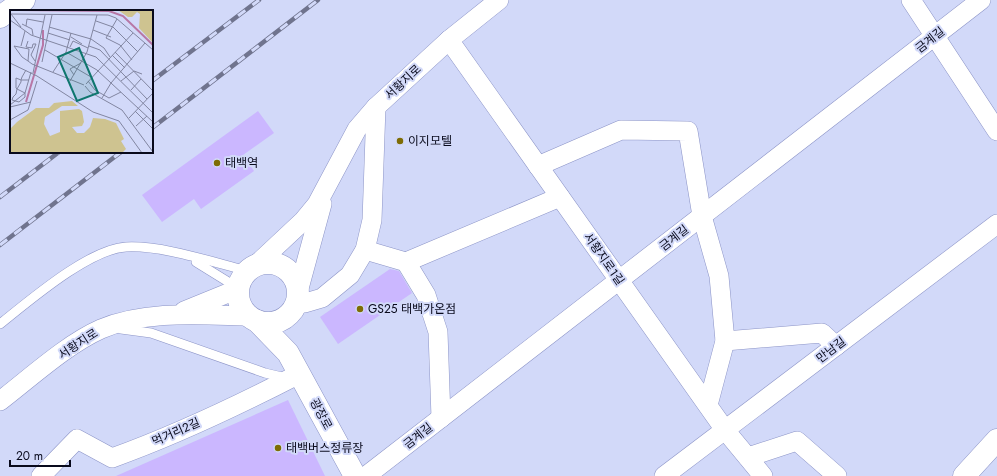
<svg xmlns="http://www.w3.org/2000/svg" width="997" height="476" viewBox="0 0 997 476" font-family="Jost,'Noto Sans KR',sans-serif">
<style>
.building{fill:#cbb7ff}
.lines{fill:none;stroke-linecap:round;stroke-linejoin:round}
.lane-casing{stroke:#8c94c7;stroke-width:10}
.street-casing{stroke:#8c94c7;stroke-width:20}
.secondary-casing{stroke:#8c94c7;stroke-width:23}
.lane{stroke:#fff;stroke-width:9}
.street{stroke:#fff;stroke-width:19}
.secondary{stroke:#fff;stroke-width:22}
.rail-casing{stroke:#70748e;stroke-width:4.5}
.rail{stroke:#d2d9f9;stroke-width:3;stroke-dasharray:9;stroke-linecap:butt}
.poi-dot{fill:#7e6c05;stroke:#d2d9f9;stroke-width:1.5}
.labels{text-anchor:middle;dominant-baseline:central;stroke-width:4;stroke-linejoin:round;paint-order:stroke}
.street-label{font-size:12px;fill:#090a1c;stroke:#d2d9f9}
.poi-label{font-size:12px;fill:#090a1c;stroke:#d2d9f9;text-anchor:start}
.inset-river{fill:none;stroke:#b777a6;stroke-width:2}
.inset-road{fill:none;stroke:#8286a1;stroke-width:1}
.view{fill:#0f766e;fill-opacity:0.15;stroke:#0f766e;stroke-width:2}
.inset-edge{fill:none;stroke:#090a1c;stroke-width:2}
</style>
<rect width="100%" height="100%" fill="#d2d9f9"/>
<g class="building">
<polygon points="258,111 274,133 243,155 254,171 201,209 194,199 162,222 142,195"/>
<polygon points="390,269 399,271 412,293 338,344 320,317"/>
<polygon points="288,400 325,476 116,476"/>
</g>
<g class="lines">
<defs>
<g id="lane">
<polyline points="196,262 238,288"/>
<path d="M 0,324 C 29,301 89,249 126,247 C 161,245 212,262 248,271"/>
<polyline points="121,329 151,333 265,373 282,377 286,376"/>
</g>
<g id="street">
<polyline points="911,0 997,131"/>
<polyline points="449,40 725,430 763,476"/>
<polyline points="538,166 621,130 688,131 702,216 719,276 725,341 708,405"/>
<polyline points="365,250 406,262 426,295 438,332 441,418"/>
<polyline points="406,262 560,197"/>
<polyline points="256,265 303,221 317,204 357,129 376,107 449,40 499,0"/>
<polyline points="298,292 322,204"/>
<polyline points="296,301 305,303 322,298 350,275 365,250 372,220 376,107"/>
<polyline points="184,311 238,289"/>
<polyline points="725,341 822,333 836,346"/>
<path d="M 0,401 C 30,378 67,344 101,329 C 146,310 201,315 248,316"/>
<polyline points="748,457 797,441 837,476"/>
<path d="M 41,476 L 77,439 L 112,458 C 176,435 239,405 299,374"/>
<polyline points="366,476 981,0"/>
<polyline points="664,476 997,224"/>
</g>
<g id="secondary">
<polyline points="0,17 24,0"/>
<circle cx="268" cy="293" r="30"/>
<polyline points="257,321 288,353 355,476"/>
<polyline points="964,476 997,440"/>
</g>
</defs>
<use href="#lane" class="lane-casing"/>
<use href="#street" class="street-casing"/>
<use href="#secondary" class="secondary-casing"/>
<use href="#lane" class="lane"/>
<use href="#street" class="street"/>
<use href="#secondary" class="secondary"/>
<defs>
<g id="rail">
<polyline points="152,81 259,0"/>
<polyline points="152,128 318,0"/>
<polyline points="0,197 59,152"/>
<polyline points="0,245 121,152"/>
</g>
</defs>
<use href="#rail" class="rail-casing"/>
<use href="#rail" class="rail"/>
</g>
<g class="poi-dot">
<circle cx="400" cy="141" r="4"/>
<circle cx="217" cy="163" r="4"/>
<circle cx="360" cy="309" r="4"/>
<circle cx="278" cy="448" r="4"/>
</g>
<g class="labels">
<g class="street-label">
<text transform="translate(930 40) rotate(-38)">금계길</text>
<text transform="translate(403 82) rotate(-43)">서황지로</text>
<text transform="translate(674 238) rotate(-38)">금계길</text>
<text transform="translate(604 259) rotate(55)">서황지로1길</text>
<text transform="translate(78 344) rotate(-33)">서황지로</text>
<text transform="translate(831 350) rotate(-37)">만남길</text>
<text transform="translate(321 414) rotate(62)">광장로</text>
<text transform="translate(176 432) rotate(-24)">먹거리2길</text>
<text transform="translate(418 436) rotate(-38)">금계길</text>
</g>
<g class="poi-label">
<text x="408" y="141">이지모텔</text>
<text x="225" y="163">태백역</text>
<text x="368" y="309">GS25 태백가온점</text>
<text x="286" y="448">태백버스정류장</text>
</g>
</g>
<g transform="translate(10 10)">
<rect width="143" height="143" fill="#d2d9f9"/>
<path d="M 108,0 L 143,0 L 143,33 L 129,18 L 130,4 L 127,2 L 122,7 L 118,7 ZM 62,91 L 68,96 L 52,96 L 35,107 L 34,114 L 40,126 L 50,122 L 50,101 L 69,99 L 72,101 L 74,112 L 72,116 L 62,117 L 67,123 L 74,123 L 80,117 L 83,108 L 95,109 L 106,113 L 114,129 L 111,131 L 116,139 L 112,143 L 0,143 L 0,119 L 7,112 L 26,98 L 39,98 L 44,93 Z" fill="#cec390"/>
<path class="inset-river" d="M 8,0 L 99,1 L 113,6 L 143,35M 16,92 L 33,35 L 33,20"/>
<path class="inset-road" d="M 0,4 L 98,5 L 106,8 L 143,40M 1,4 L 11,17M 107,9 L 96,28 L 110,35 L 122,50M 0,10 L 21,25 L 86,47 L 143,103M 86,11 L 103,17 L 128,42M 12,14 L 22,19 L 23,25M 16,16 L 17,9 L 33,12M 39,17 L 81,29 L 94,38 L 100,47M 83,20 L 101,27M 38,23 L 60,30M 61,27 L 72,34M 18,31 L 16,37 L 22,38 L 23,34 L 26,34 L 21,45 L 25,51M 11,36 L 15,21M 79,36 L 90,40 L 137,89M 60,37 L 63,31 L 78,38M 35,40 L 81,67M 56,42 L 87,60 L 143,112M 105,42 L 143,81M 102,45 L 115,58M 18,51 L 12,47 L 4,36 L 19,39 L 18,51 L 22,54 L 74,75M 32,52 L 42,5M 0,53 L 27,66 L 83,102 L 109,111 L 132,143M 16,60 L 12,67 L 11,70 L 11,72 L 7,79 L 6,84 L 3,87 L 2,90 L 9,92 L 15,87 L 15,83 L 7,79 L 6,78 L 6,68 L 11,70 L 19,70M 43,62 L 56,42 L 61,23M 23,63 L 35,5M 64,65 L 60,59 L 71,53M 60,71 L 77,42 L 87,5M 78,71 L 85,80 L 99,88 L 111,82M 111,71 L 124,61 L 132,64M 76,74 L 123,23M 75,76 L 80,82 L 112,100 L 143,142M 121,80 L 131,69M 92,88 L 101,73 L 135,33M 0,95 L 15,83 L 21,62M 0,97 L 21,92M 125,101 L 143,119M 119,108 L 143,83M 0,110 L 18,100 L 27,71M 126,116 L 137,106"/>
<path class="view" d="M 69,38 L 88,83 L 67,91 L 48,47 Z"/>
<rect width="143" height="143" class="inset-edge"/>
</g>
<path d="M10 460v6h60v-6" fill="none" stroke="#090a1c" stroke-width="2"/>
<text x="16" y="460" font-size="12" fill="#090a1c" stroke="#d2d9f9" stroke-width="3" paint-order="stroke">20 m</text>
</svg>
